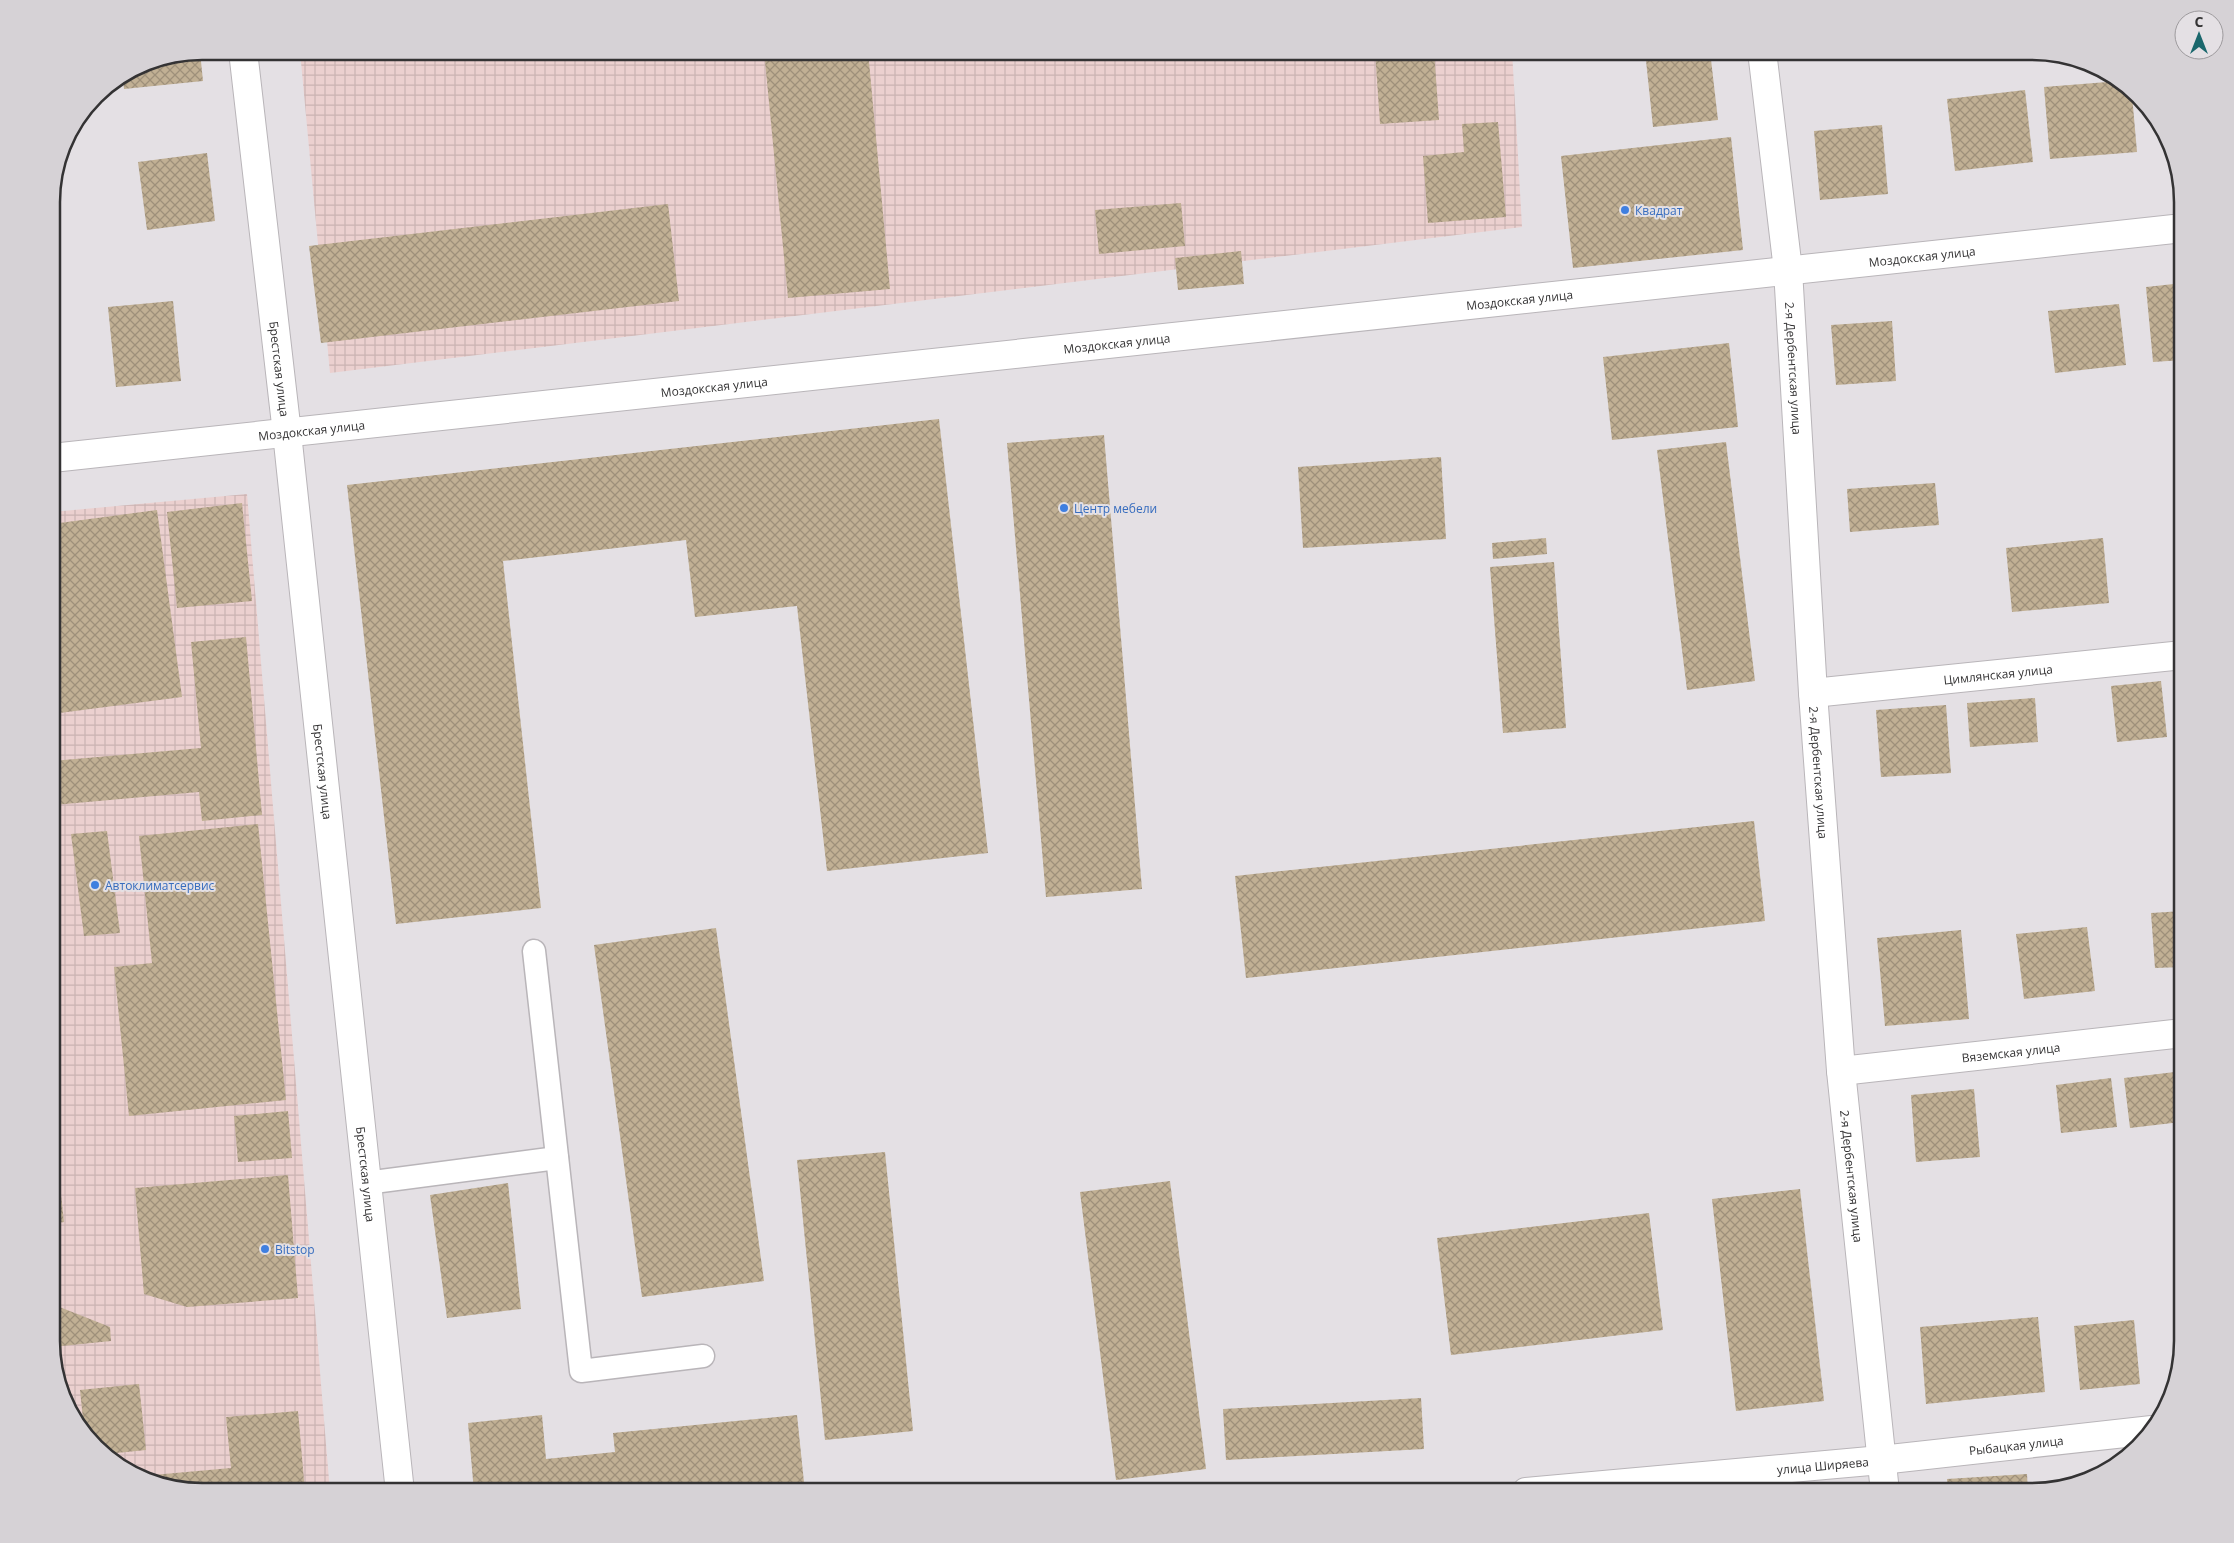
<svg xmlns="http://www.w3.org/2000/svg" width="2234" height="1543" viewBox="0 0 2234 1543" font-family="'Open Sans',sans-serif">
<style>
.industrial{fill:url(#industrial-grid)}
.building{fill:url(#building-cross-hatch)}
.lines{fill:none;stroke-linecap:round;stroke-linejoin:round}
.service-casing{stroke:#b9b5b9;stroke-width:25}
.minor-casing{stroke:#b9b5b9;stroke-width:30}
.tertiary-casing{stroke:#b9b5b9;stroke-width:30}
.secondary-casing{stroke:#b9b5b9;stroke-width:30}
.service{stroke:#fff;stroke-width:22}
.minor{stroke:#fff;stroke-width:28}
.tertiary{stroke:#fff;stroke-width:28}
.secondary{stroke:#fff;stroke-width:28}
.shop-dot{fill:#3f7fe0;stroke:#e4e0e4;stroke-width:2}
.labels{text-anchor:middle;dominant-baseline:central;stroke-width:4;stroke-linejoin:round;paint-order:stroke}
.shop-label{font-size:12px;fill:#366cbe;stroke:#e4e0e4;text-anchor:start}
.street-label{font-size:12px;fill:#343334;stroke:#e4e0e4}
.rim{fill:none;stroke:#343334;stroke-width:2.5}
</style>
<defs>
<pattern id="industrial-grid" width="8" height="8" patternUnits="userSpaceOnUse" patternTransform="scale(1.25)"><rect width="8" height="8" fill="#ebd0cf"/><path d="M0 4h8M4 0v8" fill="none" stroke="#cab3b2"/></pattern>
<pattern id="building-cross-hatch" width="8" height="8" patternUnits="userSpaceOnUse" patternTransform="scale(1.25)"><rect width="8" height="8" fill="#c1b094"/><path d="M0 0l8 8M0 8l8-8" fill="none" stroke="#9e907a"/></pattern>
</defs>
<rect width="100%" height="100%" fill="#e4e0e4"/>
<g class="industrial">
<polygon points="300,51 1512,51 1522,227 330,373"/>
<polygon points="247,494 330,1492 202,1492 154,1484 118,1466 71,1416 52,1350 52,512"/>
</g>
<g class="building">
<polygon points="764,51 868,51 890,289 788,298"/>
<polygon points="1375,51 1434,51 1439,120 1380,124"/>
<polygon points="1645,51 1710,51 1718,120 1653,127"/>
<polygon points="200,52 203,81 124,89 123,77 145,63"/>
<polygon points="2120,81 2132,95 2137,152 2050,159 2044,87"/>
<polygon points="2025,90 2033,162 1955,171 1947,99"/>
<polygon points="1498,122 1506,217 1428,223 1423,156 1464,152 1462,124"/>
<polygon points="1882,125 1888,194 1820,200 1814,131"/>
<polygon points="1731,137 1743,250 1573,268 1561,156"/>
<polygon points="207,153 215,221 147,230 138,162"/>
<polygon points="1181,203 1185,246 1099,254 1095,210"/>
<polygon points="668,204 679,301 321,343 309,246"/>
<polygon points="1241,251 1244,284 1178,290 1175,258"/>
<polygon points="2183,283 2183,360 2153,362 2146,287"/>
<polygon points="173,301 181,381 116,387 108,307"/>
<polygon points="2119,304 2126,365 2055,373 2048,311"/>
<polygon points="1892,321 1896,381 1836,385 1831,325"/>
<polygon points="1729,343 1738,427 1612,440 1603,357"/>
<polygon points="939,419 988,853 827,871 797,606 695,617 686,540 503,561 541,908 396,924 347,485"/>
<polygon points="1104,435 1142,889 1046,897 1007,443"/>
<polygon points="1726,442 1755,681 1687,690 1657,450"/>
<polygon points="1441,457 1446,539 1303,548 1298,467"/>
<polygon points="1935,483 1939,525 1850,532 1847,489"/>
<polygon points="242,503 252,601 177,608 167,512"/>
<polygon points="157,510 182,697 52,714 52,524"/>
<polygon points="1546,538 1547,554 1493,559 1492,543"/>
<polygon points="2103,538 2109,603 2012,612 2006,548"/>
<polygon points="2180,539 2183,539 2183,552 2181,552"/>
<polygon points="1554,562 1566,728 1503,733 1490,567"/>
<polygon points="246,637 262,815 202,821 199,792 54,805 52,761 201,748 191,642"/>
<polygon points="2161,681 2167,737 2117,742 2111,686"/>
<polygon points="2183,681 2183,735 2176,735 2173,682"/>
<polygon points="2035,698 2038,742 1970,747 1967,703"/>
<polygon points="1946,705 1951,773 1881,777 1876,710"/>
<polygon points="1754,821 1765,921 1246,978 1235,876"/>
<polygon points="258,824 286,1100 129,1116 114,967 152,963 139,836"/>
<polygon points="107,831 120,933 84,936 71,834"/>
<polygon points="2183,911 2183,967 2155,968 2151,913"/>
<polygon points="2087,927 2095,991 2024,999 2016,934"/>
<polygon points="716,928 764,1281 642,1297 594,945"/>
<polygon points="1961,930 1969,1019 1885,1026 1877,938"/>
<polygon points="2175,1072 2181,1122 2130,1128 2124,1078"/>
<polygon points="2111,1078 2117,1127 2061,1133 2056,1085"/>
<polygon points="1974,1089 1980,1157 1916,1162 1911,1095"/>
<polygon points="288,1111 292,1158 238,1162 234,1116"/>
<polygon points="52,1116 64,1222 52,1224"/>
<polygon points="885,1152 913,1431 825,1440 797,1160"/>
<polygon points="288,1175 298,1298 187,1307 144,1294 135,1188"/>
<polygon points="1170,1181 1206,1469 1116,1480 1080,1192"/>
<polygon points="508,1183 521,1309 447,1318 430,1195"/>
<polygon points="1800,1189 1824,1401 1736,1411 1712,1199"/>
<polygon points="1649,1213 1663,1330 1451,1355 1437,1238"/>
<polygon points="2183,1294 2183,1341 2181,1351 2174,1295"/>
<polygon points="52,1304 110,1327 111,1341 52,1347"/>
<polygon points="2038,1317 2045,1392 1926,1404 1920,1327"/>
<polygon points="2134,1320 2140,1384 2080,1390 2074,1326"/>
<polygon points="139,1384 146,1450 107,1454 84,1429 80,1390"/>
<polygon points="1421,1398 1424,1449 1226,1460 1223,1409"/>
<polygon points="298,1411 305,1492 202,1492 154,1484 142,1478 142,1476 231,1468 226,1417"/>
<polygon points="542,1415 546,1459 615,1452 613,1433 797,1415 805,1492 474,1492 468,1423"/>
<polygon points="2027,1474 2028,1492 1948,1492 1947,1479"/>
</g>
<g class="lines">
<defs>
<g id="service">
<polyline points="534,951 581,1371 703,1356"/>
<polyline points="366,1183 557,1158"/>
</g>
<g id="minor">
<path id="s1" d="M 243,51 L 287,433 L 400,1492"/>
<path id="s2" d="M 1762,51 L 1788,270 L 1813,693 L 1841,1071 L 1885,1492"/>
<path id="s3" d="M 1813,693 L 2183,655"/>
<path id="s4" d="M 1841,1071 L 2183,1033"/>
<path id="s5" d="M 1881,1460 L 2152,1430"/>
</g>
<g id="tertiary">
<path id="s6" d="M 1526,1492 L 1881,1460"/>
</g>
<g id="secondary">
<path id="s7" d="M 52,458 L 2183,228"/>
</g>
</defs>
<use href="#service" class="service-casing"/>
<use href="#minor" class="minor-casing"/>
<use href="#tertiary" class="tertiary-casing"/>
<use href="#secondary" class="secondary-casing"/>
<use href="#service" class="service"/>
<use href="#minor" class="minor"/>
<use href="#tertiary" class="tertiary"/>
<use href="#secondary" class="secondary"/>
</g>
<g class="shop-dot">
<circle cx="1625" cy="210" r="5"/>
<circle cx="1064" cy="508" r="5"/>
<circle cx="95" cy="885" r="5"/>
<circle cx="265" cy="1249" r="5"/>
</g>
<g class="labels">
<g class="shop-label">
<text x="1635" y="210">Квадрат</text>
<text x="1074" y="508">Центр мебели</text>
<text x="105" y="885">Автоклиматсервис</text>
<text x="275" y="1249">Bitstop</text>
</g>
<g class="street-label">
<text stroke="none"><textPath href="#s7" startOffset="1881">Моздокская улица</textPath></text>
<text stroke="none"><textPath href="#s7" startOffset="1476">Моздокская улица</textPath></text>
<text stroke="none"><textPath href="#s7" startOffset="1071">Моздокская улица</textPath></text>
<text stroke="none"><textPath href="#s2" startOffset="319">2-я Дербентская улица</textPath></text>
<text stroke="none"><textPath href="#s1" startOffset="320">Брестская улица</textPath></text>
<text stroke="none"><textPath href="#s7" startOffset="666">Моздокская улица</textPath></text>
<text stroke="none"><textPath href="#s7" startOffset="261">Моздокская улица</textPath></text>
<text stroke="none"><textPath href="#s3" startOffset="186">Цимлянская улица</textPath></text>
<text stroke="none"><textPath href="#s1" startOffset="725">Брестская улица</textPath></text>
<text stroke="none"><textPath href="#s2" startOffset="724">2-я Дербентская улица</textPath></text>
<text stroke="none"><textPath href="#s4" startOffset="171">Вяземская улица</textPath></text>
<text stroke="none"><textPath href="#s1" startOffset="1130">Брестская улица</textPath></text>
<text stroke="none"><textPath href="#s2" startOffset="1129">2-я Дербентская улица</textPath></text>
<text stroke="none"><textPath href="#s5" startOffset="136">Рыбацкая улица</textPath></text>
<text stroke="none"><textPath href="#s6" startOffset="298">улица Ширяева</textPath></text>
</g>
</g>
<path d="M0 0H2234V1543H0ZM202 60H2032A142 142 0 0 1 2174 202V1341A142 142 0 0 1 2032 1483H202A142 142 0 0 1 60 1341V202A142 142 0 0 1 202 60Z" fill="#d6d2d6" fill-rule="evenodd"/>
<path class="rim" d="M202 60H2032A142 142 0 0 1 2174 202V1341A142 142 0 0 1 2032 1483H202A142 142 0 0 1 60 1341V202A142 142 0 0 1 202 60Z"/>
<g transform="translate(2199 35)"><circle r="24" fill="#e4e0e4" stroke="#9e9b9e"/>
<path d="M0-4L9 19L0 12L-9 19Z" fill="#1a676c"/>
<text y="-8" font-size="14" font-weight="bold" text-anchor="middle" fill="#343334">С</text>
</g>
</svg>
